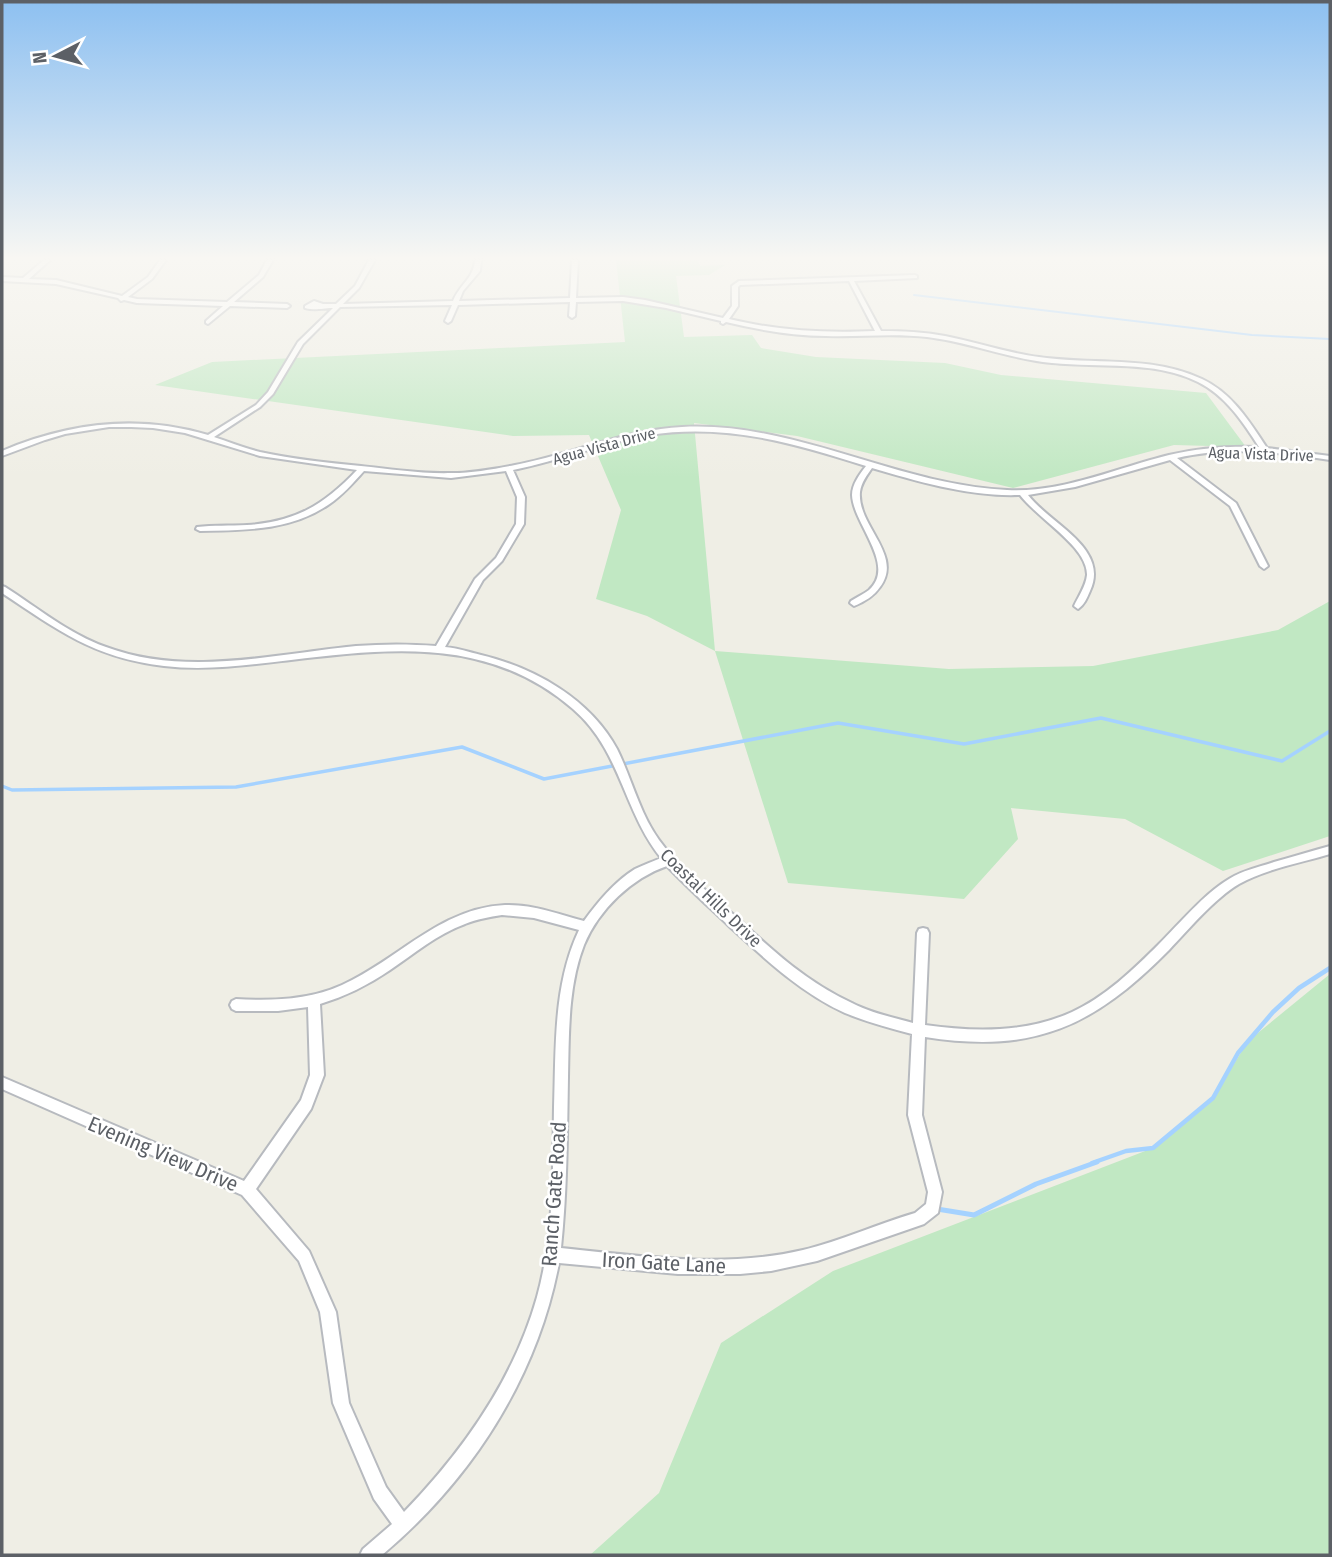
<svg xmlns="http://www.w3.org/2000/svg" width="1332" height="1557" viewBox="0 0 1332 1557" font-family="'Fira Sans Condensed',sans-serif">
<style>
.green{fill:#c1e8c3}
.lines{fill:none;stroke-linecap:round;stroke-linejoin:round}
.stream-far3{stroke:#a5d2ff;stroke-width:2}
.stream-far2{stroke:#a5d2ff;stroke-width:3.5}
.stream-far1{stroke:#a5d2ff;stroke-width:4.5}
.stream{stroke:#a5d2ff;stroke-width:5}
.minor-casing{stroke:#b7babf;stroke-width:4}
.minor{fill:#fff;fill-rule:evenodd}
.labels{text-anchor:middle;dominant-baseline:central;stroke-width:5;stroke-linejoin:round;paint-order:stroke}
.far-street-label{font-size:16px;fill:#5c6066;stroke:#fff}
.street-label{font-size:18px;fill:#5c6066;stroke:#fff}
.near-street-label{font-size:21px;fill:#5c6066;stroke:#fff}
</style>
<rect width="100%" height="100%" fill="#efeee5"/>
<g class="green">
<polygon points="616,260 698,260 700,266 725,265 709,275 676,276 684,337 752,335 761,348 816,357 945,363 1001,375 1206,393 1246,447 1174,445 1013,488 797,436 694,423 715,651 949,669 1093,666 1278,630 1330,601 1330,836 1223,871 1125,819 1011,808 1018,839 964,899 788,883 715,651 647,616 596,599 621,510 589,435 513,436 155,385 212,362 625,342"/>
<polygon points="1330,974 1330,1555 590,1555 659,1493 721,1343 833,1271 1153,1148 1213,1098 1248,1041"/>
</g>
<g class="lines">
<polyline class="stream-far3" points="914,295 1252,335 1330,339"/>
<polyline class="stream-far2" points="2,786 12,790 236,787 462,747 544,779 838,723 964,744 1101,718 1282,761 1330,731"/>
<polyline class="stream-far1" points="1092,1163 1126,1151 1153,1148 1213,1098 1238,1053 1273,1012 1299,988 1330,968"/>
<polyline class="stream" points="937,1209 974,1215 1036,1184 1097,1162"/>
<defs>
<g id="minor">
<polygon points="44,260 50,260 29,279 56,280 122,296 148,277 160,260 166,260 152,279 128,297 137,299 227,302 259,275 267,260 273,260 263,277 234,302 287,304 290,306 287,308 230,306 208,324 206,323 206,321 223,306 137,303 124,300 121,301 118,298 56,284 2,281 2,277 23,278"/>
<path d="M 369,260 L 375,260 L 359,288 L 343,304 L 453,301 C 460,284 474,278 475,260 L 481,260 L 480,271 L 463,291 L 459,301 L 570,298 L 572,260 L 578,260 L 576,298 L 623,297 L 645,300 L 723,318 L 732,306 L 732,286 L 739,281 L 915,275 L 917,276 L 917,278 L 854,281 L 881,331 C 903,331 924,332 945,336 C 976,342 1007,353 1039,357 C 1092,365 1151,355 1202,379 C 1232,393 1249,421 1267,448 L 1330,456 L 1330,460 C 1279,452 1228,446 1177,458 L 1236,503 L 1268,566 L 1264,569 L 1260,566 L 1230,506 L 1170,460 L 1075,487 L 1028,495 C 1050,524 1110,548 1090,591 C 1087,598 1084,605 1078,609 L 1074,606 C 1078,597 1086,586 1087,575 C 1088,547 1037,518 1020,495 C 970,497 920,482 872,468 C 867,475 861,483 860,492 C 857,526 904,555 880,587 C 874,596 864,602 854,606 L 850,603 L 851,601 C 857,597 864,594 869,590 C 897,565 853,524 852,495 C 852,484 860,474 866,466 C 794,443 725,423 649,435 C 603,443 559,461 513,470 L 525,497 L 524,524 L 502,561 L 483,580 L 445,647 C 458,648 469,652 481,655 C 535,668 590,699 617,749 C 632,779 639,812 659,840 C 680,869 707,892 734,915 C 771,949 806,982 852,1003 C 871,1013 892,1017 913,1023 L 917,933 L 919,929 L 923,928 L 927,929 L 929,933 L 925,1025 C 974,1032 1026,1033 1072,1012 C 1105,997 1133,970 1159,944 C 1180,923 1204,894 1229,879 C 1243,870 1259,867 1274,862 C 1293,857 1311,851 1330,846 L 1330,854 C 1300,863 1266,869 1239,884 C 1215,898 1188,930 1169,950 C 1093,1027 1034,1054 925,1037 L 922,1115 L 942,1192 L 938,1213 L 924,1224 L 817,1261 L 771,1271 L 740,1274 L 678,1274 L 559,1263 C 537,1379 471,1480 382,1555 L 360,1555 L 363,1549 L 392,1524 L 374,1499 L 333,1403 L 320,1312 L 299,1261 L 242,1195 L 2,1089 L 2,1077 L 244,1181 L 301,1100 L 310,1075 L 308,1007 L 278,1011 L 236,1011 L 232,1009 L 230,1005 L 232,1001 L 236,999 C 271,1001 309,1000 342,985 C 398,960 440,908 505,905 C 532,904 558,914 584,921 C 597,903 615,881 635,869 C 643,865 652,862 661,858 C 623,811 621,750 573,709 C 490,637 392,648 291,660 C 249,665 206,671 164,666 C 94,658 58,630 2,593 L 2,586 L 5,587 C 38,608 69,634 106,647 C 186,677 275,654 356,646 C 383,644 410,644 436,646 L 475,579 L 496,558 L 516,524 L 517,497 L 506,471 L 451,478 L 364,471 C 353,483 342,496 328,505 C 290,531 244,530 200,531 L 196,529 L 197,527 C 213,525 230,526 247,525 C 295,522 324,505 357,470 L 260,456 L 185,433 L 153,428 L 131,427 L 109,427 L 65,434 L 45,440 L 2,456 L 2,451 C 68,423 138,414 208,435 L 256,405 L 268,392 L 298,342 L 333,308 C 321,308 317,311 305,308 L 305,306 L 314,301 L 323,304 L 336,304 L 355,286 ZM 849,281 L 875,331 C 822,333 780,331 729,319 L 738,306 L 738,287 L 740,285 ZM 623,301 L 666,308 L 721,321 L 721,323 L 723,324 L 726,322 C 759,330 792,336 826,336 C 860,337 893,333 927,337 C 969,342 1009,359 1052,363 C 1100,368 1154,360 1198,382 C 1226,396 1243,422 1259,447 C 1229,446 1198,448 1169,455 C 1116,468 1063,493 1007,490 C 896,485 795,421 682,427 C 625,430 571,454 515,465 C 494,469 473,473 452,473 C 422,474 390,469 361,466 C 327,463 293,459 260,452 C 244,448 229,442 214,437 L 260,407 L 273,394 L 303,344 L 340,307 L 452,305 L 445,321 L 448,323 L 451,321 L 458,305 L 570,302 L 569,316 L 572,318 L 575,316 L 576,302 ZM 667,866 C 687,887 708,906 729,926 C 765,959 800,992 845,1013 C 867,1022 889,1028 912,1034 L 908,1115 L 928,1192 L 926,1204 L 915,1213 C 877,1224 841,1241 803,1250 C 723,1269 641,1256 561,1248 C 567,1191 567,1134 568,1077 C 569,1033 568,986 584,945 C 599,909 632,878 667,866 ZM 502,915 L 534,918 L 579,930 C 553,985 556,1047 554,1107 C 553,1170 554,1236 537,1297 C 514,1379 463,1451 404,1512 L 386,1487 L 349,1403 L 336,1312 L 309,1251 L 256,1189 L 311,1109 L 324,1075 L 320,1004 C 346,996 368,985 390,970 C 414,954 437,934 465,924 C 477,919 489,917 502,915 Z"/>
</g>
</defs>
<use href="#minor" class="minor-casing"/>
<use href="#minor" class="minor"/>
</g>
<linearGradient id="sky" x2="0" y2="1"><stop stop-color="#8dc0f1"/><stop offset="0.54" stop-color="#f8f7f3"/><stop offset="1" stop-color="#f8f7f3" stop-opacity="0"/></linearGradient>
<rect width="1332" height="478" fill="url(#sky)"/>
<g class="labels">
<g class="far-street-label">
<text transform="translate(604 446) rotate(-15)">Agua Vista Drive</text>
<text transform="translate(1261 454) rotate(2)">Agua Vista Drive</text>
</g>
<g class="street-label">
<text transform="translate(711 898) rotate(44)">Coastal Hills Drive</text>
</g>
<g class="near-street-label">
<text transform="translate(163 1154) rotate(23)">Evening View Drive</text>
<text transform="translate(554 1194) rotate(-86)">Ranch Gate Road</text>
<text transform="translate(664 1263) rotate(3)">Iron Gate Lane</text>
</g>
</g>
<rect width="1332" height="1557" fill="none" stroke="#5c6066" stroke-width="7"/>
<g transform="translate(56 56) rotate(264)" stroke="#ffffff" stroke-width="5" paint-order="stroke">
<path d="M0-5L12 26L0 18L-12 26Z" fill="#5c6066"/>
<text y="-10" font-size="19" font-weight="bold" text-anchor="middle" fill="#5c6066">N</text>
</g>
</svg>
